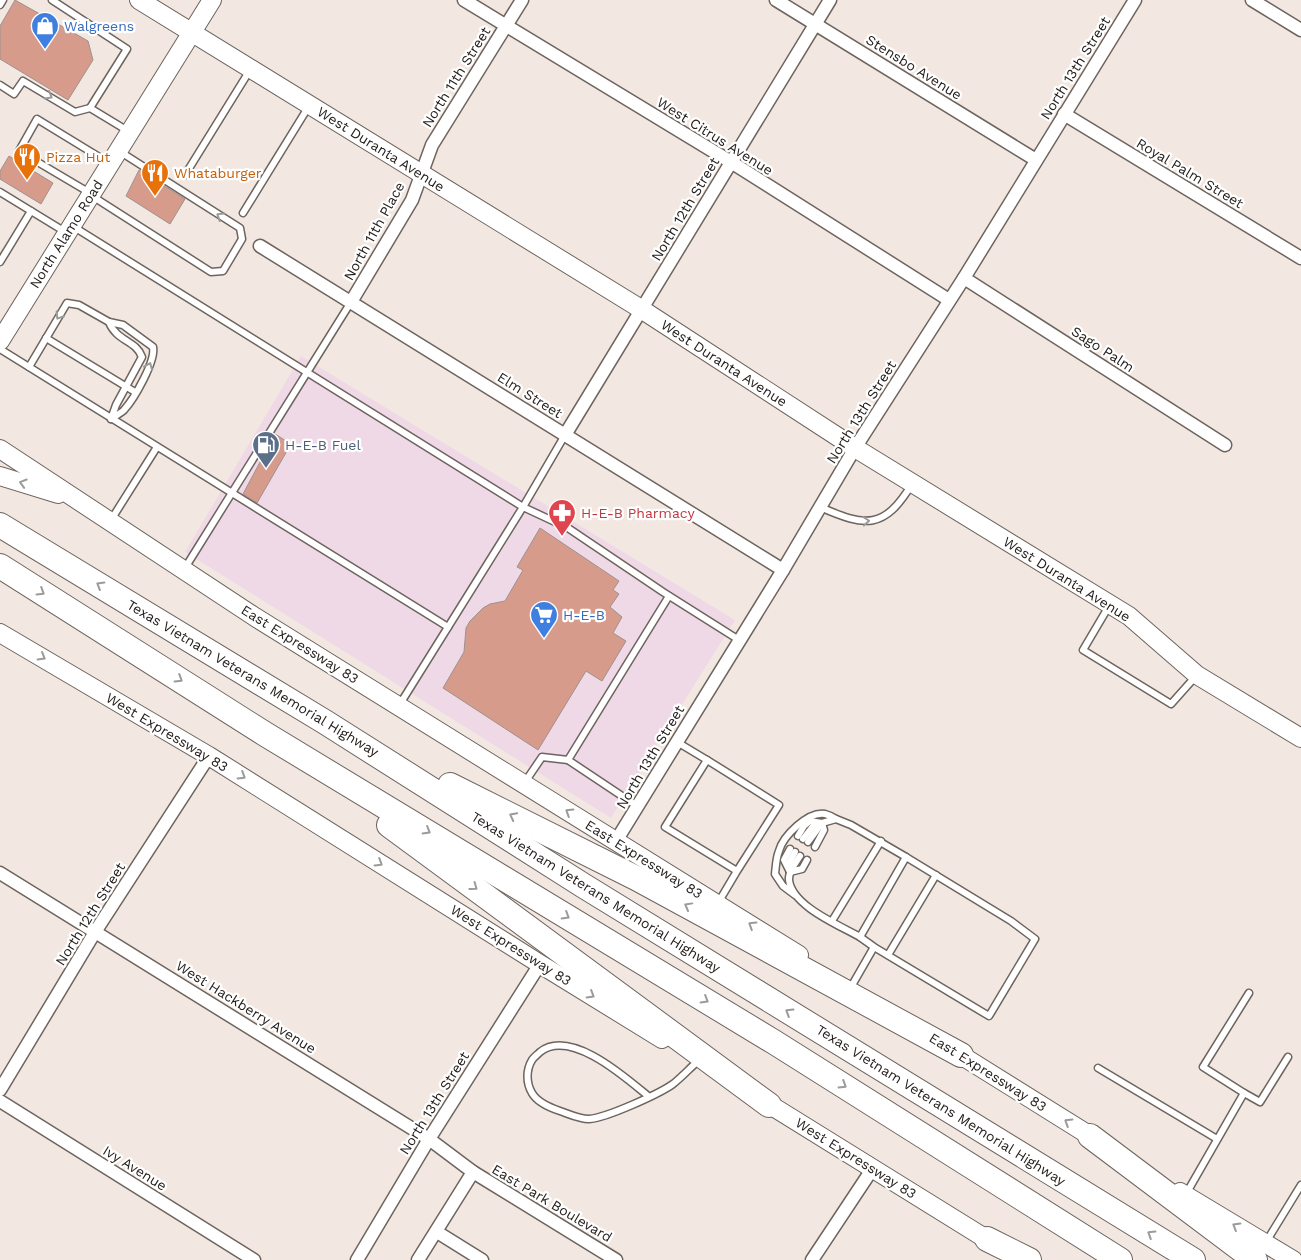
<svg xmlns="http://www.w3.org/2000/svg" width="1301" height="1260" viewBox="0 0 1301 1260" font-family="'Work Sans',sans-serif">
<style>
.commercial{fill:#efd9e7}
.building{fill:#d79b8c;stroke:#9e918e}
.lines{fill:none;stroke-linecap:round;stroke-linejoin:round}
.lane-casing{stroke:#6d645e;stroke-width:9}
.street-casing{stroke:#6d645e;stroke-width:15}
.secondary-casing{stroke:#6d645e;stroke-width:20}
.highway-casing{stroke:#6d645e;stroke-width:26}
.lane{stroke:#fff;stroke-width:6}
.street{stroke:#fff;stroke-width:12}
.secondary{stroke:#fff;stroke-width:18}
.highway{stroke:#fff;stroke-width:24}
.oneway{stroke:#9d9b9a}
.labels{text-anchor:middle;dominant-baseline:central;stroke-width:4.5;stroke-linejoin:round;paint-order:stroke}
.shop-label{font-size:14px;fill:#366cbe;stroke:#fff;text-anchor:start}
.street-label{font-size:14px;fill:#25201e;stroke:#fff}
.food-label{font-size:14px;fill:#c56008;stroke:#fff;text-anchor:start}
.service-label{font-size:14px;fill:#4e5e75;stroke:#fff;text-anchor:start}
.health-label{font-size:14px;fill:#be3a42;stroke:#fff;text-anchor:start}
</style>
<rect width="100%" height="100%" fill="#f3e8e1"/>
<polygon class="commercial" points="301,356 735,620 611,818 185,552"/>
<g class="building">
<polygon points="15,0 88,41 93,60 68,100 0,59 0,26"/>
<polygon points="9,156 53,183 41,204 0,179 0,171"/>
<polygon points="139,170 185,199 170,224 126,196"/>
<polygon points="275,434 291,444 257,503 243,494"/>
<polygon points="540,528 619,581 613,590 619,594 610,607 622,617 613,633 626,641 602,681 586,671 538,750 443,688 464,652 466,628 470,621 483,608 490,604 505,601 523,570 517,567"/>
</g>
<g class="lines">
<defs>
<g id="lane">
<polyline points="0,5 3,0"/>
<polyline points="0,85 14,94 23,81 75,112 90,108 127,49 52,0"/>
<polyline points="90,108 128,131"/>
<polyline points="185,175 250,70"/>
<polyline points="0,192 67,233"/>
<polyline points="90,193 19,151 37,119 109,163"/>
<polyline points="92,196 211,272 223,271 242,239 240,228 119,151"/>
<polyline points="243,213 309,106"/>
<polyline points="74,227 523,507 568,528 663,592 739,640"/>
<polyline points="0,262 31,211"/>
<path d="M 109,322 C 117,342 136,340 142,357 L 116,405 L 111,419"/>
<polyline points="46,338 135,392"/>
<polyline points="0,349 448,627"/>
<path d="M 29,367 L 67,303 L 79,305 L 109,322 L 123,325 L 153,347 C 156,361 134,399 124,410 C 121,413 115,416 111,419"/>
<path d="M 820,507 C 866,527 884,530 912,484"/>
<polyline points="111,520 157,447"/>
<polyline points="185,568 351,302"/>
<polyline points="1109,606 1083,650 1171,704 1196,676"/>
<polyline points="400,704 523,507 565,435"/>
<polyline points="677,742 707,760"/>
<polyline points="525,782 542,757 568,760"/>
<polyline points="637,806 568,760 669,596"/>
<polyline points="798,836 804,826 810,821 822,823"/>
<polyline points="803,839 814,825 821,823"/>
<polyline points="808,842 822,823 836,819 851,825 906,857"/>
<polyline points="815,847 824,830 822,823"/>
<path d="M 800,856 C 796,862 788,872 789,880 C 792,906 839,925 860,937"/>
<polyline points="790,869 789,863 795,852"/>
<polyline points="790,872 784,860 790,849"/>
<polyline points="790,872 802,869 807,860"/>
<path d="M 795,895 L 783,886 L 775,874 C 776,866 776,858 779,851 C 783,836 808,811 825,814 C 829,815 833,817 836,819"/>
<polyline points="718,903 737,871 665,827 707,760 779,805 737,871"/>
<polyline points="832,921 881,841"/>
<polyline points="888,955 936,875"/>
<polyline points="851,987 874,947 989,1016 1035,939 1011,921 906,857 860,937 874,947"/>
<polyline points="1098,1068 1217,1139"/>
<polyline points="1244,1093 1203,1067 1249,993"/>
<path d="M 648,1096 C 625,1077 570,1028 540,1052 C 537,1055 534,1057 532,1060 C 526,1070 526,1083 532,1093 C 537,1102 551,1108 560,1111 C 569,1114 579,1119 589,1119 C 606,1118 659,1094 673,1084 C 682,1077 690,1068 698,1061"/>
<polyline points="1186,1194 1244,1093 1260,1102 1288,1057"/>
<polyline points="1266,1242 1301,1185"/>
</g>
<g id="street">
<polyline points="464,0 731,162 949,300"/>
<polyline points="776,0 1036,160"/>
<polyline points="1252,0 1301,30"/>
<polyline points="1064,114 1301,258"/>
<polyline points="260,246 783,570"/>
<polyline points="964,278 1225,445"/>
<polyline points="351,302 412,200 432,145 522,0"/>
<polyline points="565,435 830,0"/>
<polyline points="616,841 783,570 855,448 964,278 1135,0"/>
<polyline points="0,873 429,1139 473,1172 616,1260"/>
<polyline points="0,1090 95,932 209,756"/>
<polyline points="0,1101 254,1260"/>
<polyline points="437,1232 482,1260"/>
<polyline points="357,1260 429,1139 540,964"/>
<polyline points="418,1260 473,1172"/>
<polyline points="812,1260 873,1168"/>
</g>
<g id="secondary">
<polyline points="139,0 641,309 855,448 1129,616 1197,675 1301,738"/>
<polyline points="0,341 212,0"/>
<polyline points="0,449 255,617 799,955"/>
<polyline points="0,476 58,494"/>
<polyline points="0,633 209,756 540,964 662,1039"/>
<polyline points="951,1049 1100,1142"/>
<polyline points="759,1098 996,1245"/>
<polyline points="1180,1192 1293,1260"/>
</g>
<g id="highway">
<polyline points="0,525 325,722 584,886 1193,1260"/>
<polyline points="0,566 265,734 774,1042 1120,1260"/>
<polyline points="450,785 636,878 961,1055"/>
<polyline points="389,825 769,1105"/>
<polyline points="1090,1136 1255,1260"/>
<polyline points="987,1239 1029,1260"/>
</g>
</defs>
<use href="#lane" class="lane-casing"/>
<use href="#street" class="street-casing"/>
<use href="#secondary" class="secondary-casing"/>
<use href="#highway" class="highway-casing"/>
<use href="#lane" class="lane"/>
<use href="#street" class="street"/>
<use href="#secondary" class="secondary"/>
<use href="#highway" class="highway"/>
</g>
<defs><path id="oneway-chevron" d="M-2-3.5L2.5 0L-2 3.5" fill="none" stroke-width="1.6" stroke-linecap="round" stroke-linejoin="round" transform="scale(1.25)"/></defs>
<g class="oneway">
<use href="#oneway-chevron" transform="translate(49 96) rotate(31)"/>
<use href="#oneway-chevron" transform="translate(220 216) rotate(-148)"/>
<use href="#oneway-chevron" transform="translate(59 316) rotate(122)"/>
<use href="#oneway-chevron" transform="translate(149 366) rotate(-68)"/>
<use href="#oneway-chevron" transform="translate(23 483) rotate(-163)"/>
<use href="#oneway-chevron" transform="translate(866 521) rotate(-5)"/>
<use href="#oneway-chevron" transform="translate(100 585) rotate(-149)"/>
<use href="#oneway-chevron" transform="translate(41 592) rotate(32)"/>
<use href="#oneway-chevron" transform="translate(42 657) rotate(30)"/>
<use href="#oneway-chevron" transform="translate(179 679) rotate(32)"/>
<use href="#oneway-chevron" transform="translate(242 776) rotate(32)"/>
<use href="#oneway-chevron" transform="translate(569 812) rotate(-148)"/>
<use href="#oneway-chevron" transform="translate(513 816) rotate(-153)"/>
<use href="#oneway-chevron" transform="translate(427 831) rotate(31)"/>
<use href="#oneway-chevron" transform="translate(379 863) rotate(32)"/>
<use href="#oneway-chevron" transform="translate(474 887) rotate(36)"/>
<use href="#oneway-chevron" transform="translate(688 906) rotate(-151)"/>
<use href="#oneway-chevron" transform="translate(566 916) rotate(31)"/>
<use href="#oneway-chevron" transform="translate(752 925) rotate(-148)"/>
<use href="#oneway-chevron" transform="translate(591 995) rotate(31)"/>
<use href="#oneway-chevron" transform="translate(705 1000) rotate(31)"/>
<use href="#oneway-chevron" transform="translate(789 1012) rotate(-148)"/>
<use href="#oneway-chevron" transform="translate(843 1085) rotate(32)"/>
<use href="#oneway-chevron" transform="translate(1068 1122) rotate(-148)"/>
<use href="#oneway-chevron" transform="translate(1236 1226) rotate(-149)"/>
<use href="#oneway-chevron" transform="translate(1151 1234) rotate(-148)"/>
</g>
<defs>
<symbol id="shop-pin" viewBox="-11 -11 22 30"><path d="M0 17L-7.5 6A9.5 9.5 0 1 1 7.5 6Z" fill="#3f7fe0" stroke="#fff"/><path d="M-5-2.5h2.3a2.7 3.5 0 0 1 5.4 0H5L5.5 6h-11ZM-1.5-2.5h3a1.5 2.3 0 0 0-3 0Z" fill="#fff"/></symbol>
<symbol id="restaurant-pin" viewBox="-11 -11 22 30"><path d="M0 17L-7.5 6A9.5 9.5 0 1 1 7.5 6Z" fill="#e8710a" stroke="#fff"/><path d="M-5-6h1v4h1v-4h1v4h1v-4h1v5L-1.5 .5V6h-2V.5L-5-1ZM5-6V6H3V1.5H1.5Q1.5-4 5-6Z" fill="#fff"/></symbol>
<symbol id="fuel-pin" viewBox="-11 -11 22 30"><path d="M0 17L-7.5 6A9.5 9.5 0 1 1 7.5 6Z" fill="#5c6f8a" stroke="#fff"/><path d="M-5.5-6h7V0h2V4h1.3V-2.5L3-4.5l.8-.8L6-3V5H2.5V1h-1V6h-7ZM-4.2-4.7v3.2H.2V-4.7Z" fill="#fff"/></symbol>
<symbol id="pharmacy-pin" viewBox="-11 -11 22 30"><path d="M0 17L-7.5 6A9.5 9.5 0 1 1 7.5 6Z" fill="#e0444e" stroke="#fff"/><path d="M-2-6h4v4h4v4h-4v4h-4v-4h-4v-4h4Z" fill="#fff"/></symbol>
<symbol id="supermarket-pin" viewBox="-11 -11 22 30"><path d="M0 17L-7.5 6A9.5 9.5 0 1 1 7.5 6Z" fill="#3f7fe0" stroke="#fff"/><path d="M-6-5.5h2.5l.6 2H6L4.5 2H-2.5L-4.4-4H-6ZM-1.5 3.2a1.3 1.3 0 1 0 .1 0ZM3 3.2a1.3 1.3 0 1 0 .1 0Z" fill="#fff"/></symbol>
</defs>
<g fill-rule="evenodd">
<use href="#shop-pin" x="29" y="10" width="32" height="43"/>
<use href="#restaurant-pin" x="11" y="141" width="32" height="43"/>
<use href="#restaurant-pin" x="139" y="157" width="32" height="43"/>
<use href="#fuel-pin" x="250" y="429" width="32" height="43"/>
<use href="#pharmacy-pin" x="546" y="497" width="32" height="43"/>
<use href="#supermarket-pin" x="528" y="599" width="32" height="43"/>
</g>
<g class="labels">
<g class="shop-label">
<text x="64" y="26">Walgreens</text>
<text x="563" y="615">H-E-B</text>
</g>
<g class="street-label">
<text transform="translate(914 67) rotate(32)">Stensbo Avenue</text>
<text transform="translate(1075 68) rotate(-58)">North 13th Street</text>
<text transform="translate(456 77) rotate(-58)">North 11th Street</text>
<text transform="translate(715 136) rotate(32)">West Citrus Avenue</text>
<text transform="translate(381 149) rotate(32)">West Duranta Avenue</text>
<text transform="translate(1190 173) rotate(31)">Royal Palm Street</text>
<text transform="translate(685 209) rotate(-59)">North 12th Street</text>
<text transform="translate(374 231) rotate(-61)">North 11th Place</text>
<text transform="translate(66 234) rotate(-58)">North Alamo Road</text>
<text transform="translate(1103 349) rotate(33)">Sago Palm</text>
<text transform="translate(724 363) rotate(33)">West Duranta Avenue</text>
<text transform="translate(530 395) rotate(32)">Elm Street</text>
<text transform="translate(861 412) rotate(-58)">North 13th Street</text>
<text transform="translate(1067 579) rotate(32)">West Duranta Avenue</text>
<text transform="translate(300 644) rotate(32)">East Expressway 83</text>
<text transform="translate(253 678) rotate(31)">Texas Vietnam Veterans Memorial Highway</text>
<text transform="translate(167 732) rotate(31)">West Expressway 83</text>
<text transform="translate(650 757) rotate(-59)">North 13th Street</text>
<text transform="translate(644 859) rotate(32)">East Expressway 83</text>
<text transform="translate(596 892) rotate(32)">Texas Vietnam Veterans Memorial Highway</text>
<text transform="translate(90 914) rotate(-58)">North 12th Street</text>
<text transform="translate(511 945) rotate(32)">West Expressway 83</text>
<text transform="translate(246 1007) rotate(32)">West Hackberry Avenue</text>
<text transform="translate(988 1072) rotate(32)">East Expressway 83</text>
<text transform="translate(434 1103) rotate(-58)">North 13th Street</text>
<text transform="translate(941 1105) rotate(32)">Texas Vietnam Veterans Memorial Highway</text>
<text transform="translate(856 1158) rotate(32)">West Expressway 83</text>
<text transform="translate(135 1168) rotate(32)">Ivy Avenue</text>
<text transform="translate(552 1203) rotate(31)">East Park Boulevard</text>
</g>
<g class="food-label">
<text x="46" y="157">Pizza Hut</text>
<text x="174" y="173">Whataburger</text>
</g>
<g class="service-label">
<text x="285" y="445">H-E-B Fuel</text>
</g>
<g class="health-label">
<text x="581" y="513">H-E-B Pharmacy</text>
</g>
</g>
</svg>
